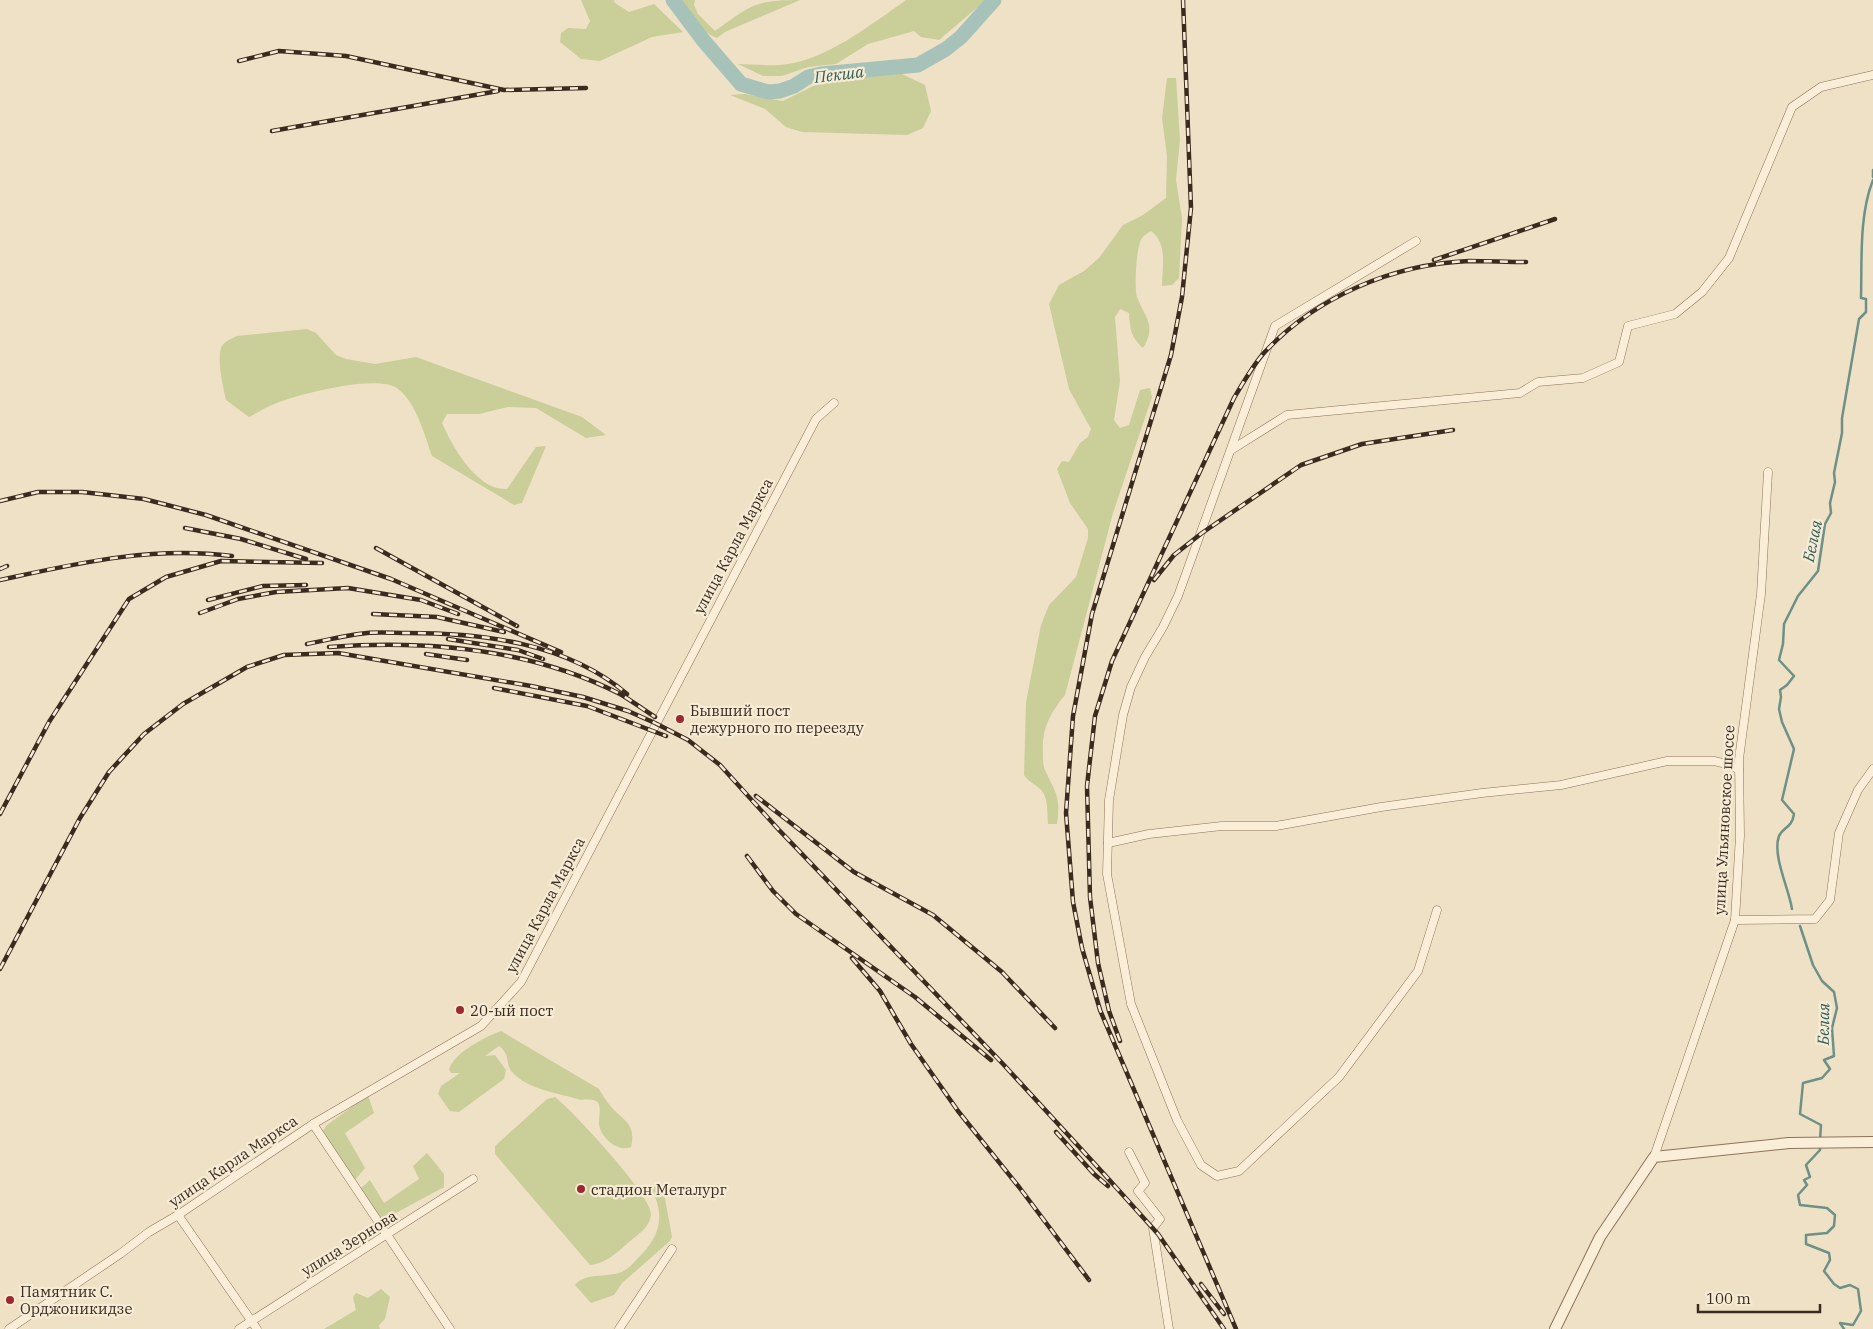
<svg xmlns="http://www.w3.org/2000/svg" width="1873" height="1329" viewBox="0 0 1873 1329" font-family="'IBM Plex Serif',serif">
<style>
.green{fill:#cace99}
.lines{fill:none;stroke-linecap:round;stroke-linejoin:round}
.stream{stroke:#6d9187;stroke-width:2.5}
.river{stroke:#a7c3b9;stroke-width:15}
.minor-casing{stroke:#8b725b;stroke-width:9}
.tertiary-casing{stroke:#8b725b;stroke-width:12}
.minor{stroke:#faeed9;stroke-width:8}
.tertiary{stroke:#faeed9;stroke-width:10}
.rail-casing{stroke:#3b2b1f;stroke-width:4.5}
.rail{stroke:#f6ebd5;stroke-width:2.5;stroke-dasharray:8;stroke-linecap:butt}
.poi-dot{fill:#9b292f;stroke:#f6ebd5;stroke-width:2}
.labels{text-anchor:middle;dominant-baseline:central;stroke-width:4.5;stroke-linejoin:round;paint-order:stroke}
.street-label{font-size:15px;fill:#3b2b1f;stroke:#f6ebd5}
.poi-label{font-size:15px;fill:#3b2b1f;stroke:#f6ebd5;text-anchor:start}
.water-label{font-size:16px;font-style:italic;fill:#2e5b56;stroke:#f6ebd5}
</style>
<rect width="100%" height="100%" fill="#efe1c5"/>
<g class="green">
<polygon points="581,0 614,0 615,3 629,12 654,4 683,32 652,37 600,61 581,59 560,42 561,33 568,28 586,29 590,21"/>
<path d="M 681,0 L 695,0 L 694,5 L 698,14 L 715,31 C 751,5 755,0 800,0 L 725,32 L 717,38 C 698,30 691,18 681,0 Z"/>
<path d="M 906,0 L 986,0 L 939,40 L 921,37 L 914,31 L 868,44 L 836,64 L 808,67 L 782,76 L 763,76 L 738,64 C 752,64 766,66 780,65 C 824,62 872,24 906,0 Z"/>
<polygon points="900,73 925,85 931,111 923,128 907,135 802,132 786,127 765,109 730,95 745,94 783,101 827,79"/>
<path d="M 1167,78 L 1176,78 L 1180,140 L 1176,180 L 1182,218 L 1179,278 L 1172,285 L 1162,286 C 1162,267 1168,243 1151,231 C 1148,233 1144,235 1142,238 C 1136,247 1134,287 1137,297 C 1145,318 1157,325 1143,348 C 1131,337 1130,330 1129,313 L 1120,309 L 1115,317 L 1120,381 L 1114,420 L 1120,428 L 1129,425 L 1140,390 L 1150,388 L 1152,397 L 1113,513 L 1065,695 C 1050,713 1041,730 1043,754 C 1043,759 1043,765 1045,770 C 1056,794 1061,796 1057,824 L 1048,824 C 1047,813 1049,796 1039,788 C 1033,783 1029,782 1024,775 L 1026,702 L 1041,625 L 1049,605 L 1076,577 L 1088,538 L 1088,529 L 1070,503 L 1057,469 L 1062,461 L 1069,462 L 1080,443 L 1088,437 L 1091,429 L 1069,389 L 1049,304 L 1059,285 L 1084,271 L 1099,258 L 1123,225 L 1143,215 L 1166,198 L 1167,156 L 1162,118 Z"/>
<path d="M 307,329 L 316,333 L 336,355 L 346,359 L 375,364 L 416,357 L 582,417 L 606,435 L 586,438 L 536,408 L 508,407 L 479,414 L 447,414 L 442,423 C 452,446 477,491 507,489 L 536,447 L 546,446 L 522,503 L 514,505 L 432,456 C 425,436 416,402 398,389 C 378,373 295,395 272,405 C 264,408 257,413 249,417 L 226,400 C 223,387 217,360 221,348 C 224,341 231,339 237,336 Z"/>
<path d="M 501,1031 L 599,1089 C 602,1094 605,1099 608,1103 C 621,1120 637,1122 631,1147 C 618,1153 600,1137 599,1124 C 599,1108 605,1097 581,1100 C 559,1093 528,1090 512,1072 C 505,1064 511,1055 499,1046 L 485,1056 L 495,1055 L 506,1070 L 504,1079 L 459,1112 L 450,1111 L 438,1094 L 441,1086 L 460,1073 L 451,1073 L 449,1069 C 455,1052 485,1037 501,1031 Z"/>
<polygon points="368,1095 374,1113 345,1133 365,1168 355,1180 322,1132 327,1125"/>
<path d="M 555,1097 C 573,1111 651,1195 651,1214 C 650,1228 638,1234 628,1243 C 616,1253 607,1263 590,1265 L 495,1154 L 495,1146 L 547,1099 Z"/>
<polygon points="427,1153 444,1174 444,1187 383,1220 359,1190 370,1180 384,1203 419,1179 413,1166"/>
<path d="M 655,1186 L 663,1188 L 672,1237 L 670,1241 L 622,1283 L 614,1295 L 591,1303 L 575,1285 C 584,1273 605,1277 619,1273 C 626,1271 632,1265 637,1259 C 659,1238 666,1218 652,1190 Z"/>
<polygon points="381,1289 390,1297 385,1319 379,1325 380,1329 324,1329 356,1310 353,1297 356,1293 368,1298"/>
</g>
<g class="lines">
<g class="stream">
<polyline points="1873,170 1873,177"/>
<path d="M 1792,909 C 1789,889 1772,855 1779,836 C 1783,827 1792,828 1794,814 L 1782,800 L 1794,749 L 1782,722 L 1779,709 L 1781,697 L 1780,690 L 1787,685 L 1794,676 L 1779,660 L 1783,644 L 1784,624 L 1798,596 L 1818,571 L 1825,524 L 1831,513 L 1830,503 L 1835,482 L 1834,473 L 1842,433 L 1842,418 L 1859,319 L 1866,312 L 1866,299 L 1861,298 C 1862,260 1859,215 1873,180"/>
<polyline points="1800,926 1813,965 1822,981 1834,992 1837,1008 1832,1028 1834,1056 1824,1060 1830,1069 1822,1078 1803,1083 1800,1114 1821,1125 1820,1140"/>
<polyline points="1820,1145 1820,1150 1806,1165 1810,1177 1804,1180 1807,1185 1798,1195 1800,1205 1827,1208 1835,1215 1834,1226 1827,1233 1806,1235 1806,1244 1829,1253 1830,1260 1824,1271 1834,1284 1840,1288 1850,1285 1858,1289 1861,1311 1853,1325 1840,1323 1844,1329"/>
</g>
<polyline class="river" points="673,0 703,40 741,84 768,92 780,91 794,86 808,77 821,74 918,65 946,49 961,37 994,0"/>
<defs>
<g id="minor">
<polyline points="1416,241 1275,326 1178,596 1163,627 1145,657 1131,687 1123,715 1109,800 1107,874 1131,1004 1177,1120 1201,1165 1217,1176 1239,1171 1339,1077 1418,971 1437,910"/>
<polyline points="1231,450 1287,415 1520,393 1538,382 1583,378 1619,362 1628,326 1675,314 1702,292 1729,258 1792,107 1821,87 1873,75"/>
<polyline points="1108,843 1149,834 1222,826 1276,826 1381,807 1482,793 1561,785 1667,761 1714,761 1731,765 1739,770"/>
<polyline points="1735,920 1815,919 1830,900 1839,833 1858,790 1873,769"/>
<polyline points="313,1124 450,1329"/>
<polyline points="1129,1152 1145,1183 1138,1191 1160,1219 1153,1228 1169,1329"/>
<polyline points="1654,1157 1735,920 1740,836 1739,759 1761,594 1768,472"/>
<polyline points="178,1215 257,1329"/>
<polyline points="9,1329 120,1254 149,1232 178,1215 313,1124 481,1026 521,982 816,419 834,403"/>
<polyline points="239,1329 473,1179"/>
<polyline points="619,1329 672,1249"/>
</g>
<polyline id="tertiary" points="1555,1329 1600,1237 1654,1157 1789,1143 1873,1142"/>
</defs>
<use href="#minor" class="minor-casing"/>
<use href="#tertiary" class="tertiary-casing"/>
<use href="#minor" class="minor"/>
<use href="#tertiary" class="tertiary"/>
<defs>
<g id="rail">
<polyline points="1183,0 1191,208 1182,297 1171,355 1092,614 1073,716 1066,813 1073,902 1082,948 1100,1010 1236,1329"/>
<polyline points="239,61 279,51 346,56 504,90 586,88"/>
<polyline points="272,131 498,91"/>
<polyline points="1434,260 1555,219"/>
<polyline points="0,501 38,492 82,492 144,499 206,515 391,579 561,652"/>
<polyline points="185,528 241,539 306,559"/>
<polyline points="376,548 517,626"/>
<polyline points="0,569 7,566"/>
<path d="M 0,580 C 79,563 151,546 232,556"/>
<polyline points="1154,580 1174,555 1202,533 1301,465 1362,444 1453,430"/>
<polyline points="208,600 263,586 306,585"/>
<polyline points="200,613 238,599 276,592 348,588 421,600 458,614"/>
<polyline points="373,614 437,617 504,632"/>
<polyline points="448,639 518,650 543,659"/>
<path d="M 307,644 C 327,640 347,635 367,633 C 380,632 395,633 408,633 C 484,633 567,643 627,694"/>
<path d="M 329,647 C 426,640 532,649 620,694 C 632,701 644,710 655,717"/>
<polyline points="426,654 467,660"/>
<polyline points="494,688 587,706 666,736"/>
<polyline points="756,796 854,872 933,915 1002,972 1055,1028"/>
<polyline points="0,814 49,722 129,599 166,577 221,561 322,563"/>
<polyline points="747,856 773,891 796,914 915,997 991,1060"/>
<polyline points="852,958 880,991 911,1044 958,1111 1019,1187 1089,1280"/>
<polyline points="0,969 80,818 109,772 144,734 183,704 247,667 284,655 338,653 531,686 583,697 628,711 655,723 688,740 720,765 779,830 1003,1064 1104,1174 1158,1234 1224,1329"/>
<path d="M 1120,1041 L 1109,1011 L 1098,963 L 1090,897 L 1087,786 L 1095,716 L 1112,661 L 1234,398 C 1243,383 1252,367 1263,354 C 1315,297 1393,264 1469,261 C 1488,261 1507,262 1526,262"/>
<polyline points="1056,1132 1094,1174 1108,1186"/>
<polyline points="1201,1284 1224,1314"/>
</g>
</defs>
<use href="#rail" class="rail-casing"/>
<use href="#rail" class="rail"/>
</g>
<g class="poi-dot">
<circle cx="680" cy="719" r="5"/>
<circle cx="460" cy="1010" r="5"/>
<circle cx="581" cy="1189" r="5"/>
<circle cx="10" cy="1300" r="5"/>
</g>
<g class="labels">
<g class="street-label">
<text transform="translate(733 546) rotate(-62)">улица Карла Маркса</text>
<text transform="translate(1724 820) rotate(-87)">улица Ульяновское шоссе</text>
<text transform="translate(545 905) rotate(-62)">улица Карла Маркса</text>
<text transform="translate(233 1161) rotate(-34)">улица Карла Маркса</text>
<text transform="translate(349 1243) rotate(-32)">улица Зернова</text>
</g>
<g class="poi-label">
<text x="690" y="710">Бывший пост<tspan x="690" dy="17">дежурного по переезду</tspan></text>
<text x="470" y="1010">20-ый пост</text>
<text x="591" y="1189">стадион Металург</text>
<text x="20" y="1291">Памятник С.<tspan x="20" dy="17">Орджоникидзе</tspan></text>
</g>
<g class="water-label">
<text transform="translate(839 74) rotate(-7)">Пекша</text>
<text transform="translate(1812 541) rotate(-78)">Белая</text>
<text transform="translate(1823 1024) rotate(-89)">Белая</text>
</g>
</g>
<path d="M1698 1304v8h122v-8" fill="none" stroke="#3b2b1f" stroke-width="2.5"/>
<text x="1706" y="1304" font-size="15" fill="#3b2b1f" stroke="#f6ebd5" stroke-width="4" paint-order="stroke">100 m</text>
</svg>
